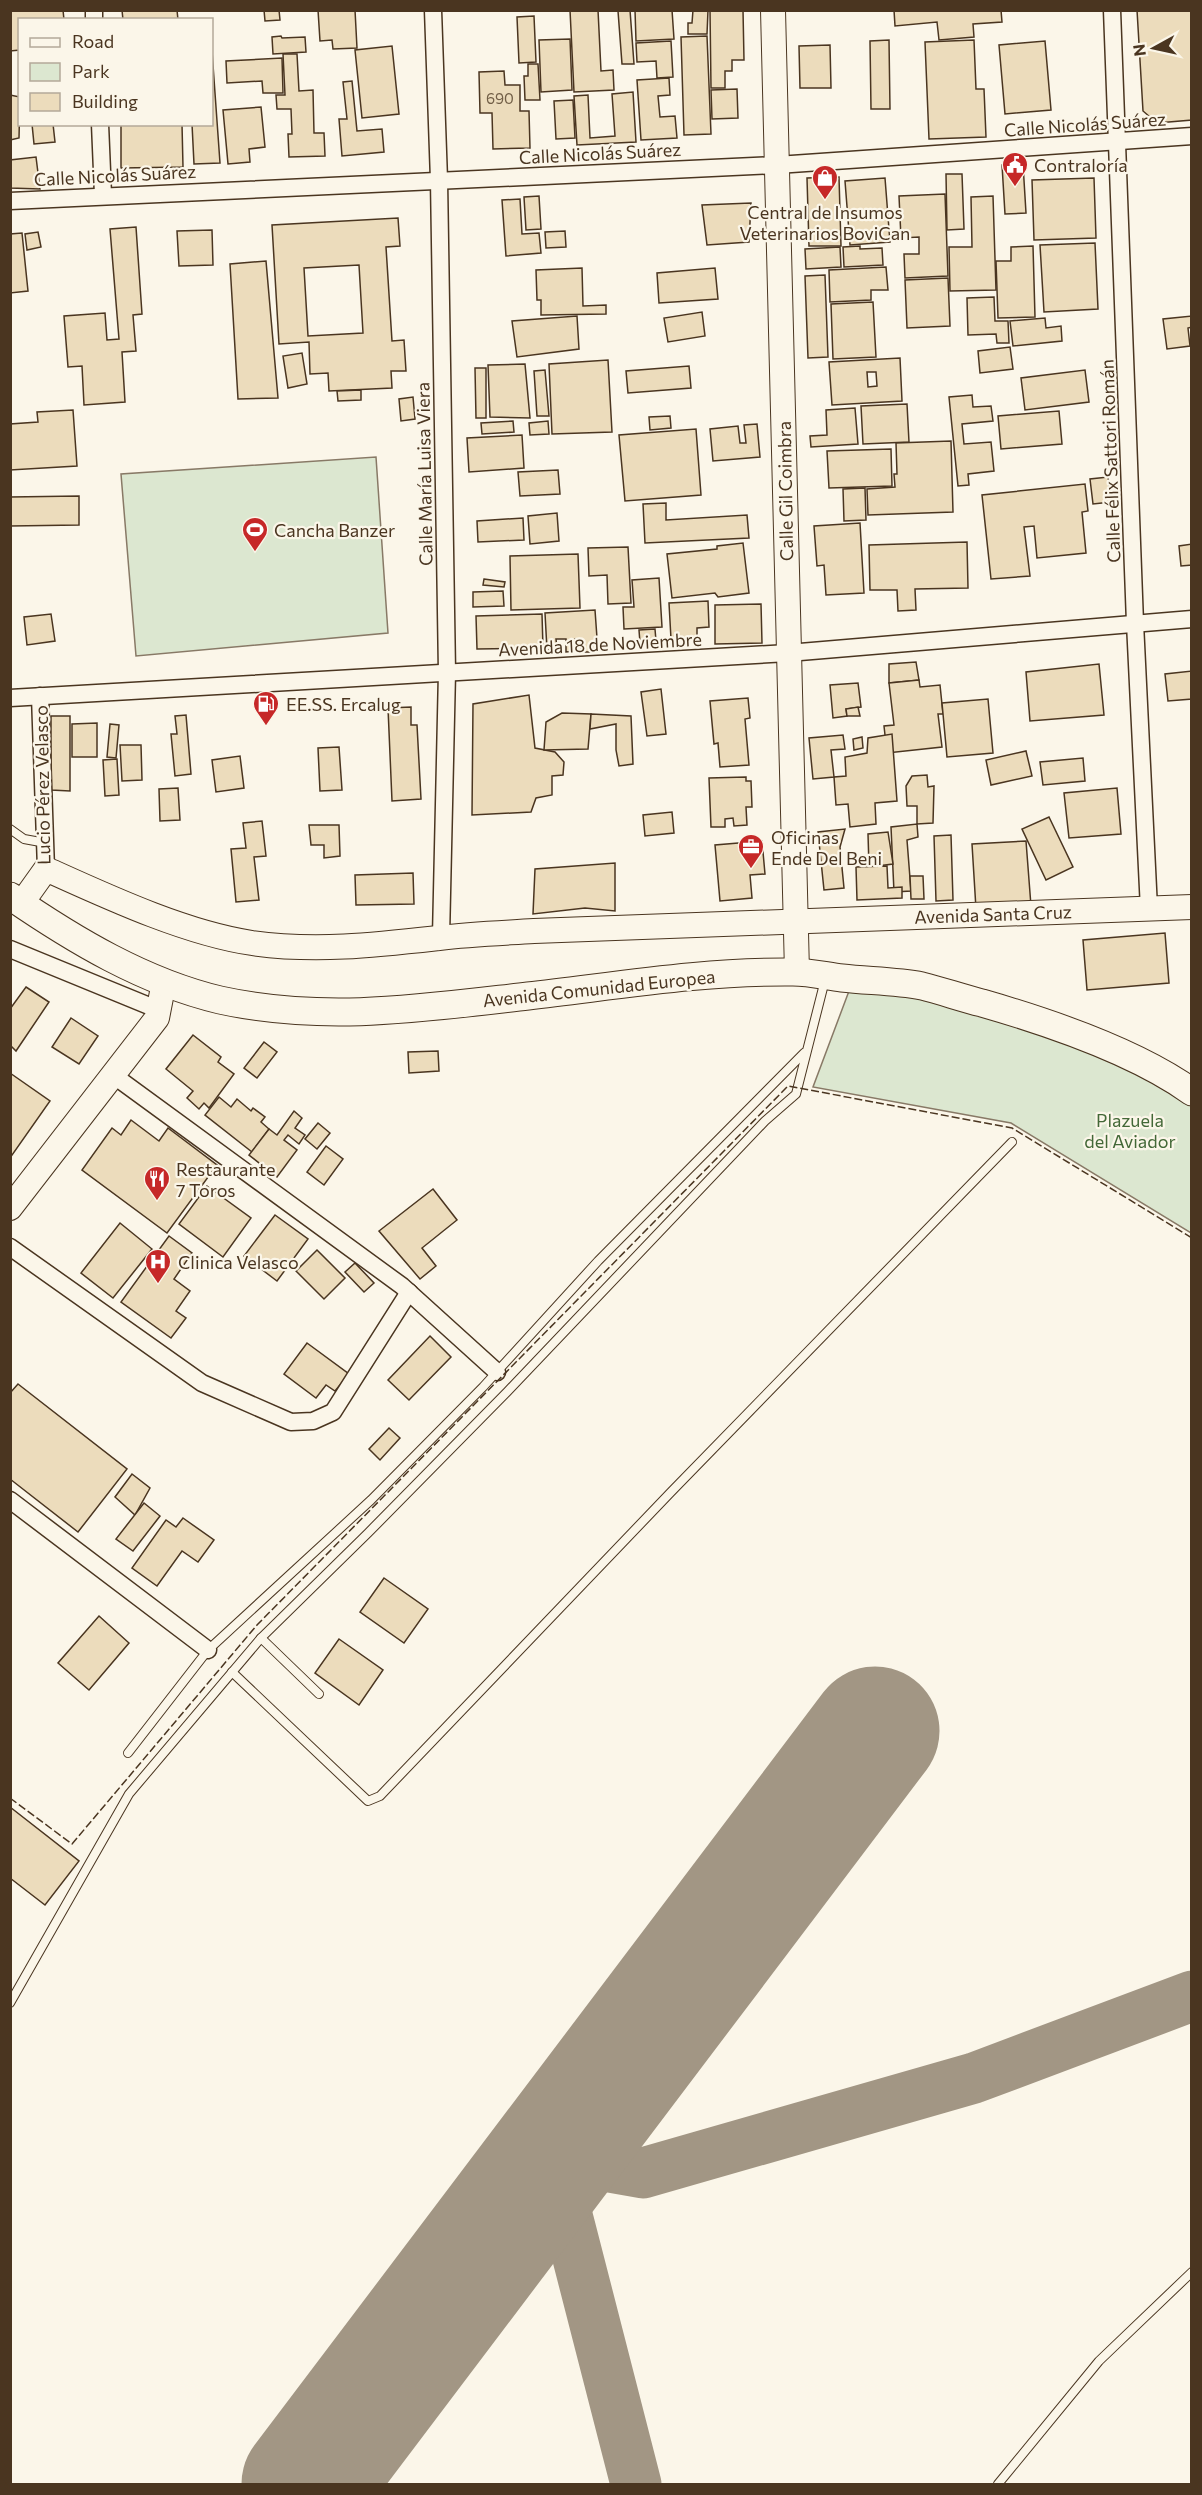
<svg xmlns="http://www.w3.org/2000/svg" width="1202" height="2495" viewBox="0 0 1202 2495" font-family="Commissioner,sans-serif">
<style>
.green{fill:#dce7d0;stroke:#887966;stroke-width:1.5}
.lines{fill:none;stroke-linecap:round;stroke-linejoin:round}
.taxiway{stroke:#a29684;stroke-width:51}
.runway{stroke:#a29684;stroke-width:129}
.building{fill:#ecdcbc;stroke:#4a3520;stroke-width:1.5;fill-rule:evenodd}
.lane-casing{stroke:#4a3520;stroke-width:10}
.street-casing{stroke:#4a3520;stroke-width:19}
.secondary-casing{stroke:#4a3520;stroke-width:26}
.primary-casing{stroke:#4a3520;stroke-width:29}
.lane{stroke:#fbf6e9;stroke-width:8}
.street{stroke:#fbf6e9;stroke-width:16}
.secondary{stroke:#fbf6e9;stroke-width:24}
.primary{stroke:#fbf6e9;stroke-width:27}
.fence{stroke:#4a3520;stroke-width:1.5;stroke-dasharray:8 3;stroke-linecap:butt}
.labels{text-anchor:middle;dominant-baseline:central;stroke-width:4.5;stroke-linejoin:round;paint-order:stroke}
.number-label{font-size:15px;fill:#725f47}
.street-label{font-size:18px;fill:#4a3520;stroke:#fbf6e9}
.poi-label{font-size:18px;fill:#4a3520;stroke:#fbf6e9;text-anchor:start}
.park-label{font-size:18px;fill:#436837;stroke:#fbf6e9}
</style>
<rect width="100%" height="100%" fill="#fbf6e9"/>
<g class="green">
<polygon points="376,457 388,633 136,656 121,474"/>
<polygon points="849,991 919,994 1107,1055 1191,1104 1191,1233 1011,1123 813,1087"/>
</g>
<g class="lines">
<polyline class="taxiway" points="636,2484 552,2157 643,2173 974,2078 1192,1996"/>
<polyline class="runway" points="306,2484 875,1731"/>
</g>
<g class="building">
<polygon points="10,10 63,10 64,20 20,20 20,50 10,51"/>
<polygon points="122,10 177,10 178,20 123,20"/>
<polygon points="264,10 279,10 280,20 265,21"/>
<polygon points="318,10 355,10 357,48 333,49 332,40 320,41"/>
<polygon points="570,10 598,10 601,71 613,70 614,90 574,92"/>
<polygon points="630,10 634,64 622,64 618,11"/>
<polygon points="635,10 672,10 674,39 636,41"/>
<polygon points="693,10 708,10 707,34 688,34 688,23 692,23"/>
<polygon points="710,10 743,10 744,60 732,60 732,71 725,71 725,88 711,88"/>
<polygon points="894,10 1001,10 1002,22 973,24 974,37 939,40 937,22 895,26"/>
<polygon points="1137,10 1192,10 1192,120 1157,123 1143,111"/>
<polygon points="534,16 536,62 519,63 517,17"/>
<polygon points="281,36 282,38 305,37 306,52 273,54 272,37"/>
<polygon points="707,36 711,134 684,135 681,37"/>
<polygon points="570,39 572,90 541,92 539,40"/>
<polygon points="889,40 890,109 871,109 870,41"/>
<polygon points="974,40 976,89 984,89 986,137 929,139 925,42"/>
<polygon points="671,41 673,77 657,78 656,61 637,62 636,43"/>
<polygon points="1045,41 1051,110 1005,114 999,45"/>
<polygon points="830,45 831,88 800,88 799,46"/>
<polygon points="392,46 399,114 362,118 355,50"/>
<polygon points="212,51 220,163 194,164 192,124 212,124"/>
<polygon points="283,54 297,54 299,91 313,90 314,133 324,133 325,156 289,157 288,134 292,134 291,109 277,109 276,95 285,95"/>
<polygon points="282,58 283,93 263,93 262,81 227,83 226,61"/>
<polygon points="528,64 538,64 540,100 525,100 524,76 528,76"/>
<polygon points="504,71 505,85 520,85 520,111 529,111 530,148 493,149 492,113 480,113 479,72"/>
<polygon points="669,78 670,95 658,96 660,117 675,116 677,138 641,140 637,80"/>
<polygon points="352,81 357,131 382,129 384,152 342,156 339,119 347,119 343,82"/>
<polygon points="737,89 738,118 712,119 711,90"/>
<polygon points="633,92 636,142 577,145 574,96 588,95 590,138 615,136 612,94"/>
<polygon points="10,95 20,97 19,138 10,140"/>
<polygon points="573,100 575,138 556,139 554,101"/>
<polygon points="261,107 265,147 249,149 250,162 228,164 223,110"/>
<polygon points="32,124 53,124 55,142 34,144"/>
<polygon points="121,124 182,124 183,167 121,168"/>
<polygon points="36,157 40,189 10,188 10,160"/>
<polygon points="1023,164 1026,213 1005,214 1002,165"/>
<polygon points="946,174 962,174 964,229 947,230"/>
<polygon points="839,177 841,246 809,246 807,178"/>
<polygon points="885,178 890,242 850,245 845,181"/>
<polygon points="1094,178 1096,238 1034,240 1032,180"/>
<polygon points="945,194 948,276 905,278 904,254 919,254 919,237 901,238 899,196"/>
<polygon points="539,196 541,229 526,230 524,197"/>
<polygon points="993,196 996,290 950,291 949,247 972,247 971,197"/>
<polygon points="520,199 522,234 539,233 541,253 506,256 502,200"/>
<polygon points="751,203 749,242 707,245 702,205"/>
<path d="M 398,218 L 400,246 L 386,247 L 392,341 L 404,340 L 406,371 L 391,371 L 392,388 L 329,391 L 328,373 L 310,374 L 309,342 L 279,344 L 272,225 ZM 359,265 L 363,333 L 308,336 L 304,268 Z"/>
<polygon points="136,227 142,314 133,315 136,351 122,352 125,402 84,405 82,366 68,367 64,316 105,313 107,340 119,339 110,229"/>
<polygon points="212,230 213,265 179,266 177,231"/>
<polygon points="565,231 566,247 546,248 545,232"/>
<polygon points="38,232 41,247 27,250 25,234"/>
<polygon points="22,233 28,291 10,293 10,234"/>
<polygon points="1095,243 1098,309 1044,312 1040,245"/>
<polygon points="860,246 860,249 882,248 883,265 844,267 843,247"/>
<polygon points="1033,246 1035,317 998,318 996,261 1011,261 1011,247"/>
<polygon points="840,247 841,267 806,269 805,249"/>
<polygon points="266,261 278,398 238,399 230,264"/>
<polygon points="886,267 888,290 871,290 871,300 830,302 829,270"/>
<polygon points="582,268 583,306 606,305 606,314 541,315 541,300 537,300 536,270"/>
<polygon points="715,268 718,299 659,303 657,273"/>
<polygon points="825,275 828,357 808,358 805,276"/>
<polygon points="948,278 950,326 907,328 905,280"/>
<polygon points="994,297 995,321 1008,321 1009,343 997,343 996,334 968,335 967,298"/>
<polygon points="873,302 876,357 833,359 831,304"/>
<polygon points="702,312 705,336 668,342 664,318"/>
<polygon points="577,316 579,349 517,357 512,321"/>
<polygon points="1192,316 1192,327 1188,328 1190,346 1167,349 1163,319"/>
<polygon points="1045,318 1046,328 1061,326 1062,341 1013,346 1010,321"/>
<polygon points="1010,347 1013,369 980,373 978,351"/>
<polygon points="302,353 307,384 288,388 283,356"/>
<path d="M 900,358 L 902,401 L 832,405 L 829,362 ZM 867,372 L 876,372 L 877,386 L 868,387 Z"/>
<polygon points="608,360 612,432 552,434 549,364"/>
<polygon points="525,364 530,418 490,417 488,365"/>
<polygon points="689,366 691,388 628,393 626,371"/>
<polygon points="475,368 486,368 486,418 476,418"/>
<polygon points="545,370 549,416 537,416 534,371"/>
<polygon points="1085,370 1089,402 1025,410 1021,378"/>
<polygon points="361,390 361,400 338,401 337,391"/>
<polygon points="972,395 973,407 991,406 993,421 962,424 964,444 991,442 994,471 968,474 969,485 958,486 949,397"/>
<polygon points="413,397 415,419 401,421 399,399"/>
<polygon points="907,404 909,442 863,444 861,406"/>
<polygon points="855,408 858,444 811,447 810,436 827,435 826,410"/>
<polygon points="73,410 77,466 10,470 10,424 38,422 37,412"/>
<polygon points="1059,411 1062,444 1001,449 998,416"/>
<polygon points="670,416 671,428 650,430 649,417"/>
<polygon points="513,421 514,432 482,434 481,423"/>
<polygon points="548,421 549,434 530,435 529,423"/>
<polygon points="757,424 760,457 713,461 710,429 738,426 740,443 746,443 744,425"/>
<polygon points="696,429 701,495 625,501 619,435"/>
<polygon points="522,435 524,468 469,472 467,438"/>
<polygon points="951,441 953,512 868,515 867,489 895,487 894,474 897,474 896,443"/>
<polygon points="891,449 892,486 829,488 827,451"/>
<polygon points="558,470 560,494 520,496 518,472"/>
<polygon points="1108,477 1111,502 1093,504 1090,479"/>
<polygon points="1085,484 1088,511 1082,512 1086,553 1037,558 1034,526 1024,527 1030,576 991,579 982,495"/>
<polygon points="865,488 866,520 844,521 843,489"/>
<polygon points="79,496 79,525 10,526 10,497"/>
<polygon points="666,503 666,520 747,515 749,538 645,543 643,504"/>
<polygon points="557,513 559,541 530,544 528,516"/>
<polygon points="523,518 524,540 478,542 477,521"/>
<polygon points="860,523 864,593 826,595 824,565 817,566 814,526"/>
<polygon points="967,542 968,588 915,589 916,610 898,611 897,590 870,590 869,545"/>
<polygon points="743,543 749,593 718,597 715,593 672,598 667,554 717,549 717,546"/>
<polygon points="1192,544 1192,565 1181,566 1179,546"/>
<polygon points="628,547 631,603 608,604 607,575 589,576 588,548"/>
<polygon points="578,554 580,608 511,610 510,556"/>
<polygon points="659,578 662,627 624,629 623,607 634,607 632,580"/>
<polygon points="484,579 505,582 504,587 483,585"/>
<polygon points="503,591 504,606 473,607 473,592"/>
<polygon points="708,601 709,627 697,628 697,637 671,639 669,603"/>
<polygon points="761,604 762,643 715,644 715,605"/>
<polygon points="595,610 598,652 581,652 580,639 575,639 576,651 566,652 566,639 556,639 557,649 547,650 545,613"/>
<polygon points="51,614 55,641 27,645 24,617"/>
<polygon points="542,614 543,648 477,649 476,616"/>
<polygon points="655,629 656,641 640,643 639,630"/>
<polygon points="916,662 919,680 889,683 889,664"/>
<polygon points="1099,664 1104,715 1030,721 1026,672"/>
<polygon points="1192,671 1192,699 1168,701 1165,674"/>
<polygon points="919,680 920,687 940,685 943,714 938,714 942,747 887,753 884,726 894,725 889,683"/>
<polygon points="858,683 861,707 846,709 847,716 833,718 830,685"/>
<polygon points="661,689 666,734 647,736 641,692"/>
<polygon points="529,695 535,748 555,752 564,762 563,775 552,776 552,795 536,798 531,812 472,815 473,704"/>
<polygon points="748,698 750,718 745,719 749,765 720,767 718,743 714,744 710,701"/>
<polygon points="988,699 993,753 947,757 942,703"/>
<polygon points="411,707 411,725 417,725 421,799 392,801 388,708"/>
<polygon points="858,707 860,716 847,716 846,709"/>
<polygon points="562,713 591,714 588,749 544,750 546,722"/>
<polygon points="591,714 631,716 633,764 619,766 616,750 616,724 590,729"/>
<polygon points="186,715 191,774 175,776 171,734 177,734 175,716"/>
<polygon points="51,716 70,716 70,791 51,790"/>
<polygon points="97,723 97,757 72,757 72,724"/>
<polygon points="110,724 119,725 116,758 107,757"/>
<polygon points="892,734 897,801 875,803 876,824 850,827 848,804 836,805 834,777 846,776 845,757 867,753 868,738"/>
<polygon points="843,735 845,749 831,750 834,777 813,779 809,738"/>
<polygon points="862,737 863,748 854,750 853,739"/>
<polygon points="120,745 141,745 142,780 122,781"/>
<polygon points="339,747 342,790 320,791 318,748"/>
<polygon points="1026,751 1032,776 991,785 986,760"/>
<polygon points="240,756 244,788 216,792 212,760"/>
<polygon points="1083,758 1085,781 1043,785 1040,762"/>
<polygon points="117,759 119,795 105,796 103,760"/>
<polygon points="927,775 928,787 934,786 933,823 917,824 917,806 907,806 906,786 912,776"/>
<polygon points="746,777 746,781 751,781 752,807 746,807 747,825 734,826 733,818 725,819 725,827 711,827 709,778"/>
<polygon points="178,788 180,820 160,821 159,789"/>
<polygon points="1117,788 1121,834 1069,838 1064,793"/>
<polygon points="672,812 674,833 645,836 643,815"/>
<polygon points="1049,817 1073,867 1046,880 1022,829"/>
<polygon points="262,821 266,856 254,857 259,900 236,902 231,849 246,848 243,823"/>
<polygon points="917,824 918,837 907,840 911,891 894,892 891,827"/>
<polygon points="309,825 339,825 340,856 324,858 324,845 311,845"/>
<polygon points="845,829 840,847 844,888 824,890 818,832"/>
<polygon points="888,832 893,864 869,867 868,834"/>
<polygon points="951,835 953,900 936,901 934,836"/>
<polygon points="762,841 765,874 750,875 752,898 720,901 715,845"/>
<polygon points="1026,841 1031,906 976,909 972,844"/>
<polygon points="615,863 615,911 585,908 533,914 535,869"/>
<polygon points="887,866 888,888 902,887 902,898 857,900 856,867"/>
<polygon points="413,873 414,904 356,905 355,875"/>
<polygon points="910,876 923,876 924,899 911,899"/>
<polygon points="1165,933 1169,983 1087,990 1083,940"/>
<polygon points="26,987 49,1002 16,1051 10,1045 10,1009"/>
<polygon points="71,1018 98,1036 79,1064 52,1047"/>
<polygon points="193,1035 221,1057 218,1062 234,1074 209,1108 204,1103 199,1109 187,1098 193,1091 166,1069"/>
<polygon points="264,1042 277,1052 257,1078 244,1068"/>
<polygon points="438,1051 439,1071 409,1073 408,1052"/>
<polygon points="10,1073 50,1101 10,1158"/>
<polygon points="219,1097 231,1107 237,1099 251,1111 253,1108 265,1117 261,1122 269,1129 252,1152 205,1115"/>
<polygon points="294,1111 302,1118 295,1128 305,1135 299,1144 288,1135 284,1140 297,1150 277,1177 249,1155 269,1129 277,1135"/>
<polygon points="131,1120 159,1141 168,1128 217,1165 167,1233 82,1170 112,1128 121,1135"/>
<polygon points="318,1123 330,1133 317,1149 305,1139"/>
<polygon points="326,1146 343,1159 324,1185 307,1172"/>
<polygon points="207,1186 251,1218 223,1257 179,1224"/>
<polygon points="433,1189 457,1220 422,1248 436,1266 420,1279 379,1231"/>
<polygon points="275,1215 308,1239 277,1281 244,1256"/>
<polygon points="120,1223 152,1249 113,1298 81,1273"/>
<polygon points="169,1236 192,1253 174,1279 190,1291 176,1311 186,1318 171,1338 121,1302"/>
<polygon points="317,1250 345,1278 324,1299 296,1271"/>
<polygon points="355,1263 374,1283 364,1292 345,1272"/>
<polygon points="430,1336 451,1357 409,1400 388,1380"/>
<polygon points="307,1343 349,1374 335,1391 326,1385 316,1398 284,1374"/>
<polygon points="18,1384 127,1469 78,1532 10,1479 10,1393"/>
<polygon points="389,1428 400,1438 380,1460 369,1449"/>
<polygon points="132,1474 150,1488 135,1515 115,1497"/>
<polygon points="144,1503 160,1516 133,1551 116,1539"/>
<polygon points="183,1518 214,1540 198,1562 182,1551 157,1586 132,1568 166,1520 176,1527"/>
<polygon points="384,1578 428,1609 404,1643 360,1612"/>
<polygon points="99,1616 129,1643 89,1690 58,1663"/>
<polygon points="339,1639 383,1670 359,1705 315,1673"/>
<polygon points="10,1807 79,1861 45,1905 10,1878"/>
</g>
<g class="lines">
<defs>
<g id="lane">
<polyline points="10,829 24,839 46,843"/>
<polyline points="261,1638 319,1694"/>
<polyline points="232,1672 368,1801 380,1796 671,1492 1012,1142"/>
<polyline points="128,1753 208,1650 371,1500 483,1387 598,1261 804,1053"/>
<polyline points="10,2003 129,1794 261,1638 368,1533 507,1392 765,1121 796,1094 825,980"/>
<polyline points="998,2484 1099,2361 1192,2272"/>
</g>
<g id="street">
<polyline points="94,10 94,20"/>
<polyline points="433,10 439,180 447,672 441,937"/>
<polyline points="1112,10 1135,623 1149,909"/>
<polyline points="100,124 103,195"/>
<polyline points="10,201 777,165 1192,136"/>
<polyline points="40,696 46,869"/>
<polyline points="10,698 788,653 1192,619"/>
<polyline points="10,949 159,1010"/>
<polyline points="113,1075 402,1286 497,1372"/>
<polyline points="10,1247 202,1383 291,1422 313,1421 333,1412 409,1292"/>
<polyline points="10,1500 208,1650"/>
</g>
<g id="secondary">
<polyline points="773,10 797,972"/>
<path d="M 21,904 L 46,869 C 108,897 185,933 252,943 C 315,952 376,945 439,938 C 470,934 502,933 534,931 L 1192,907"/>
<polyline points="10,1208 157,1018 164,982"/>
</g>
<path id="primary" d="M 10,896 C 74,940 144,982 220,1000 C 325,1023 423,1008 528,996 C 616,986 704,971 793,972 C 809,972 826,976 842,978 C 868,981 896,981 922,986 C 942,991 962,998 982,1003 C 1048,1022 1135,1051 1192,1092"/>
</defs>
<use href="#lane" class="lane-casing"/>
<use href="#street" class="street-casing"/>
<use href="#secondary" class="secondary-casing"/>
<use href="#primary" class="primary-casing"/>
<use href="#lane" class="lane"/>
<use href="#street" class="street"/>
<use href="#secondary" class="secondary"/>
<use href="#primary" class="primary"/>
<polyline class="fence" points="10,1798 72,1844 257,1625 788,1086 1012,1128 1192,1238"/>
</g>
<defs>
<symbol id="civic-pin" viewBox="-11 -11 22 30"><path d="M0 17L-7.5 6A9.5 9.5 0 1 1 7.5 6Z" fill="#c62828" stroke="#fbf6e9"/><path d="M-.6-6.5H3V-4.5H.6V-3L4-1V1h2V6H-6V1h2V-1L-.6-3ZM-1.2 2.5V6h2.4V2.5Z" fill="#fff"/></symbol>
<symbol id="shop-pin" viewBox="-11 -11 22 30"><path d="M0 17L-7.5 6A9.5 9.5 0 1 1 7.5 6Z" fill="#c62828" stroke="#fbf6e9"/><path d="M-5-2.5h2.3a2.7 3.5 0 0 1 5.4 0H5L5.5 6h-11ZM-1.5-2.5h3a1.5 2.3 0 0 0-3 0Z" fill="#fff"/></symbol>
<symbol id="stadium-pin" viewBox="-11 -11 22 30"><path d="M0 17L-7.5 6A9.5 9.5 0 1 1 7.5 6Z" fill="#c62828" stroke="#fbf6e9"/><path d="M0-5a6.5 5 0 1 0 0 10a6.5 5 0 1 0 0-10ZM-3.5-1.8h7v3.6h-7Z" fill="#fff"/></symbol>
<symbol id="fuel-pin" viewBox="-11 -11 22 30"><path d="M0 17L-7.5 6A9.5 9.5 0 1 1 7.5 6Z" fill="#c62828" stroke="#fbf6e9"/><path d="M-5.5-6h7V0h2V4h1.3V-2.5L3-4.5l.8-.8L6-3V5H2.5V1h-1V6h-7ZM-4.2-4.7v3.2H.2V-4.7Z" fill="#fff"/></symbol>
<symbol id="office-pin" viewBox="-11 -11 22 30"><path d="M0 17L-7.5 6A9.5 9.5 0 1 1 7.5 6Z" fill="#c62828" stroke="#fbf6e9"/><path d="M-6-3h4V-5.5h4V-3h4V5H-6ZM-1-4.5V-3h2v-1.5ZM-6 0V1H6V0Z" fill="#fff"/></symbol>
<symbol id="restaurant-pin" viewBox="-11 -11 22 30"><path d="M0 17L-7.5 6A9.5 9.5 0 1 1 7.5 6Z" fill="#c62828" stroke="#fbf6e9"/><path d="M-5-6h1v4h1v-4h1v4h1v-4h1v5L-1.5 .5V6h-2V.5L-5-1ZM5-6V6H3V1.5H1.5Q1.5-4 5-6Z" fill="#fff"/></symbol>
<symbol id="hospital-pin" viewBox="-11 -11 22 30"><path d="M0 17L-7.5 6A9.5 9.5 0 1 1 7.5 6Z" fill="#c62828" stroke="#fbf6e9"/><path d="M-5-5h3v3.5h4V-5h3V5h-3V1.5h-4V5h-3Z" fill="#fff"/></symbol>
</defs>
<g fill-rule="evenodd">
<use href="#civic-pin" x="1000" y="150" width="30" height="40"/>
<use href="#shop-pin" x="810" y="163" width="30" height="40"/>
<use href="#stadium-pin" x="240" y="515" width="30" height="40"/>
<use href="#fuel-pin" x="251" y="689" width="30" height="40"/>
<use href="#office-pin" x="736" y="832" width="30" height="40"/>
<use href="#restaurant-pin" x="142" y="1164" width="30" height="40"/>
<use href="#hospital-pin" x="143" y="1247" width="30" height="40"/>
</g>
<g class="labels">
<g class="number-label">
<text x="500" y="98">690</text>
</g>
<g class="street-label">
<text transform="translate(1085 124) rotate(-4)">Calle Nicolás Suárez</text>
<text transform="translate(600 153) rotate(-3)">Calle Nicolás Suárez</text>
<text transform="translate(115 175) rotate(-3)">Calle Nicolás Suárez</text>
<text transform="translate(1110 461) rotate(-92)">Calle Félix Sattori Román</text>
<text transform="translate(424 474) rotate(-91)">Calle María Luisa Viera</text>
<text transform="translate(785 491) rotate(-91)">Calle Gil Coimbra</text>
<text transform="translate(600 644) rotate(-3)">Avenida 18 de Noviembre</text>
<text transform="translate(42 785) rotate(-91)">Lucio Pérez Velasco</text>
<text transform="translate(993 914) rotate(-2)">Avenida Santa Cruz</text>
<text transform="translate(599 988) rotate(-6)">Avenida Comunidad Europea</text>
</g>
<g class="poi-label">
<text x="1034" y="165">Contraloría</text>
<text x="825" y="212" text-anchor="middle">Central de Insumos<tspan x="825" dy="21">Veterinarios BoviCan</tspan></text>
<text x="274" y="530">Cancha Banzer</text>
<text x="286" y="704">EE.SS. Ercalug</text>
<text x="771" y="837">Oficinas<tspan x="771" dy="21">Ende Del Beni</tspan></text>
<text x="176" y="1169">Restaurante<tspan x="176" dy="21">7 Toros</tspan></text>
<text x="178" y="1262">Clinica Velasco</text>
</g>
<g class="park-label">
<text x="1130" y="1120">Plazuela<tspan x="1130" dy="21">del Aviador</tspan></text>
</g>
</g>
<rect width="1202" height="2495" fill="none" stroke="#4a3520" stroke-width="24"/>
<rect x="18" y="18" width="195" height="108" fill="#fbf6e9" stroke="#b4a999" stroke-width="1.5"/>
<rect x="30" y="38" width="30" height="9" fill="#fbf6e9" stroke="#b4a999" stroke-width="1.5"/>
<text x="72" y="48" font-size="18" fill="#4a3520">Road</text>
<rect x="30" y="63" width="30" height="18" fill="#dce7d0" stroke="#b4a999" stroke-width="1.5"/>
<text x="72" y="78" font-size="18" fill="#4a3520">Park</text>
<rect x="30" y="93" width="30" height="18" fill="#ecdcbc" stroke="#b4a999" stroke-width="1.5"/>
<text x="72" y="108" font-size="18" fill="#4a3520">Building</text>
<g transform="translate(1154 48) rotate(262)" stroke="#fbf6e9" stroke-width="4.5" paint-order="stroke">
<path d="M0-4.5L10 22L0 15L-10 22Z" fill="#4a3520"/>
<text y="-9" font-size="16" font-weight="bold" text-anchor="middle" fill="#4a3520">N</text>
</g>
</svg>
